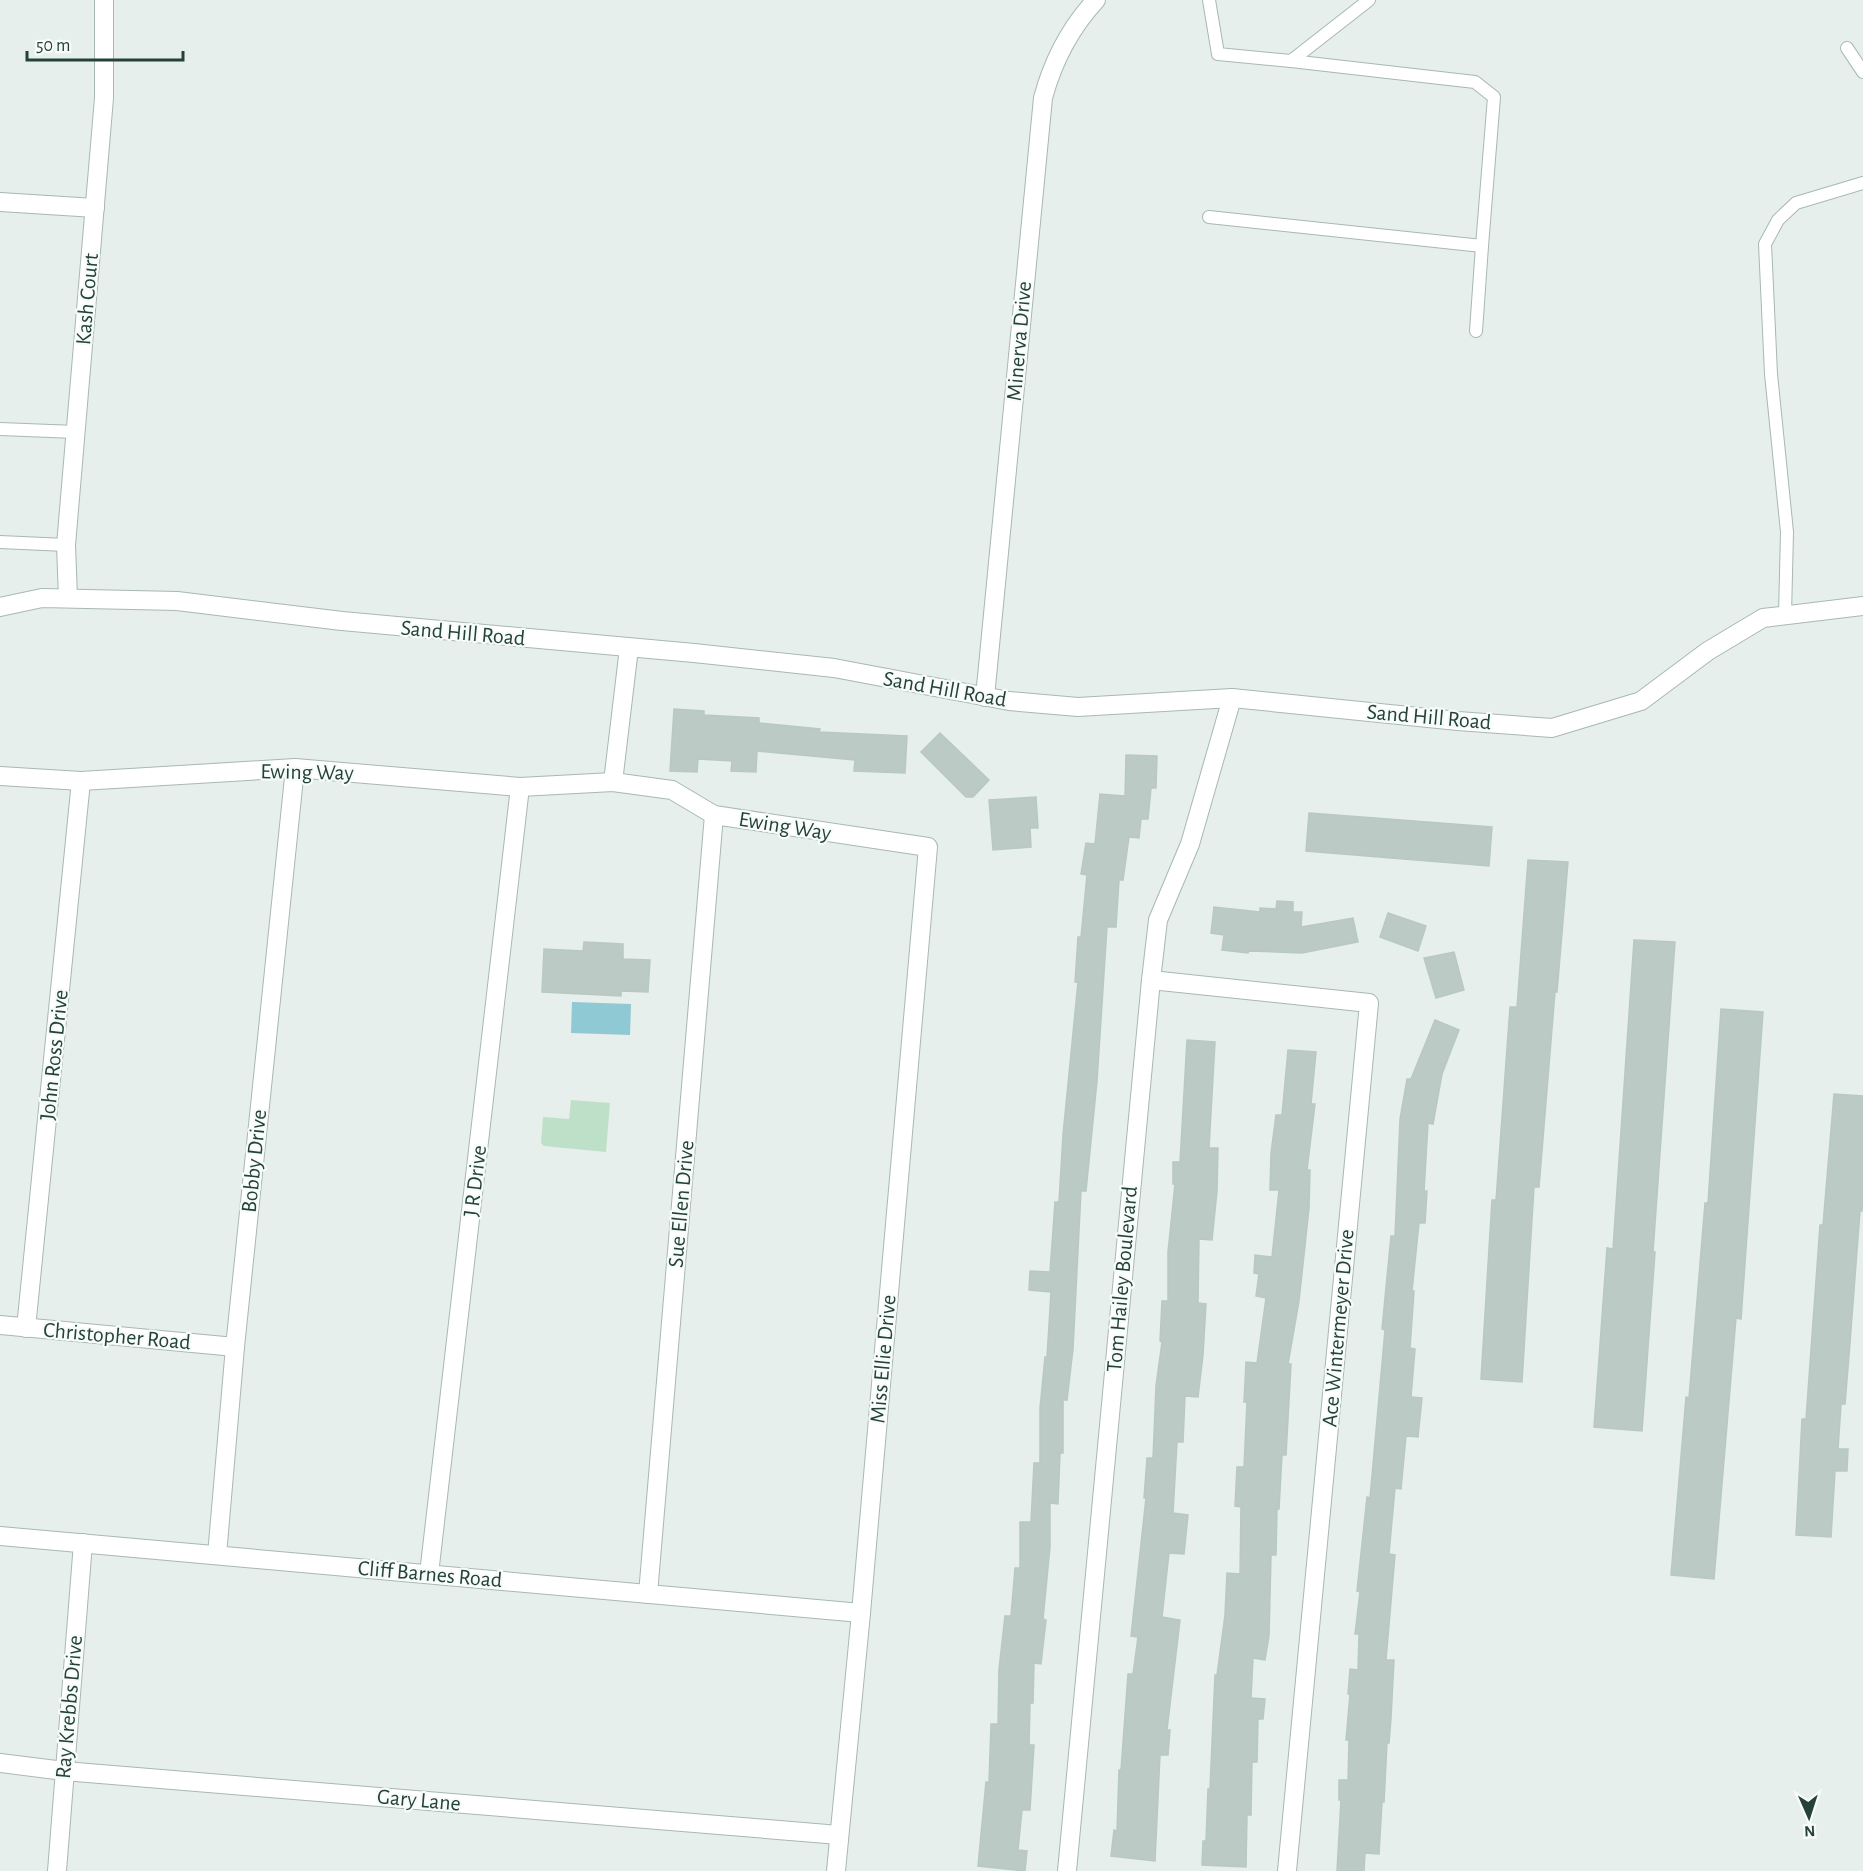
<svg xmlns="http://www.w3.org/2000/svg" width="1863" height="1871" viewBox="0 0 1863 1871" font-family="'Alegreya Sans',sans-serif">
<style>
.green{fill:#bfe0c8}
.water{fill:#8ec9d4}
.building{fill:#bbcac4;stroke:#b8c9c2;stroke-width:1.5}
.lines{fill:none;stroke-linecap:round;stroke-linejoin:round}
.service-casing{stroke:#a8b8b2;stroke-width:14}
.minor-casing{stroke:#a8b8b2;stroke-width:20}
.service{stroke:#fff;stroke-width:12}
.minor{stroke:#fff;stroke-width:18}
.labels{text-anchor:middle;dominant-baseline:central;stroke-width:4.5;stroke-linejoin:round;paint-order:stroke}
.street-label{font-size:22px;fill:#24423a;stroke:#f7fbf9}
</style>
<rect width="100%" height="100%" fill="#e6efeb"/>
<polygon class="green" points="571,1100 610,1103 606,1152 544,1146 541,1143 543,1117 569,1119"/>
<polygon class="water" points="572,1002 631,1004 630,1035 571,1033"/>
<g class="building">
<polygon points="674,709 704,711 704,715 759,718 759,723 820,729 819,732 907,736 905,773 854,771 855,760 757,751 756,772 731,771 732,761 698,759 697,772 670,771"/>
<polygon points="940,733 989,780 973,797 966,797 921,752"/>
<polygon points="1126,755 1157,756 1156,788 1151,788 1148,819 1141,819 1139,838 1129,837 1123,880 1119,880 1116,927 1107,927 1097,1081 1086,1191 1081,1191 1073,1349 1067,1400 1063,1400 1063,1453 1060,1453 1058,1504 1050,1503 1050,1547 1043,1619 1046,1620 1041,1664 1034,1663 1033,1703 1030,1703 1029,1745 1034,1745 1030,1810 1022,1810 1018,1850 1027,1851 1025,1871 978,1866 986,1782 989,1782 991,1724 998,1724 999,1669 1005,1616 1011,1616 1015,1568 1020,1568 1020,1522 1031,1522 1034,1463 1040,1463 1040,1408 1045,1357 1047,1357 1051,1292 1029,1290 1030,1271 1050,1272 1055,1202 1059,1202 1063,1135 1078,982 1075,982 1078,937 1081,937 1087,875 1081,874 1086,843 1095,844 1100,794 1125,796"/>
<polygon points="1036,797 1038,828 1030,828 1031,847 993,850 989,800"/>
<polygon points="1309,813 1492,827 1489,866 1306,851"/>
<polygon points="1528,860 1568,862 1557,992 1555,992 1539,1187 1534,1187 1522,1382 1481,1379 1492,1200 1496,1200 1510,1007 1517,1007"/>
<polygon points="1277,901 1293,902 1293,912 1302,912 1301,927 1353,918 1358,942 1302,953 1249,951 1248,953 1222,950 1224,935 1211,933 1214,907 1260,912 1260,908 1276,909"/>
<polygon points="1388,913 1426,926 1418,951 1380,937"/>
<polygon points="1634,940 1675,942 1653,1252 1655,1252 1642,1431 1594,1427 1607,1248 1613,1249"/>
<polygon points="584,942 623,944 623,959 650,960 648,992 621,991 621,996 542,992 544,949 583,951"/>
<polygon points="1454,952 1464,990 1436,998 1424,958"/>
<polygon points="1721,1009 1763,1012 1741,1319 1736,1318 1714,1579 1671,1575 1686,1397 1689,1398 1705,1203 1708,1203"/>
<polygon points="1435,1020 1459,1030 1442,1074 1433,1124 1428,1123 1424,1191 1427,1191 1425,1223 1419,1223 1412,1291 1414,1291 1410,1348 1415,1349 1411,1397 1422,1398 1418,1437 1406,1436 1401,1489 1395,1488 1389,1554 1395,1555 1386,1660 1394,1660 1391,1718 1389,1743 1387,1743 1384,1802 1382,1802 1379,1854 1365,1853 1364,1871 1337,1871 1341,1800 1339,1800 1339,1780 1348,1780 1349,1740 1346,1740 1350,1694 1348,1694 1350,1669 1358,1670 1359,1634 1355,1634 1360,1592 1357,1591 1367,1497 1370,1498 1385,1330 1382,1329 1391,1236 1395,1236 1400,1119 1407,1079 1411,1079"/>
<polygon points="1187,1040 1215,1042 1209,1148 1218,1148 1217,1191 1212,1240 1199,1239 1198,1303 1206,1304 1203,1355 1198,1397 1185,1396 1183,1442 1177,1442 1173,1513 1188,1515 1184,1554 1169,1553 1162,1617 1180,1620 1167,1730 1170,1730 1168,1755 1160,1755 1155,1861 1111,1856 1114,1830 1117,1831 1119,1770 1121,1770 1128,1674 1133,1674 1138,1637 1131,1636 1146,1498 1144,1498 1147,1458 1153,1458 1156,1386 1162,1342 1160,1341 1162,1301 1168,1301 1168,1252 1175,1184 1173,1184 1173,1162 1180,1162"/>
<polygon points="1288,1050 1316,1052 1311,1104 1315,1104 1307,1170 1310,1170 1309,1208 1299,1301 1288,1364 1291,1364 1286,1455 1282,1455 1279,1509 1277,1509 1276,1555 1271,1555 1269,1636 1265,1660 1253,1658 1251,1698 1265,1699 1263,1719 1258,1719 1257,1762 1252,1762 1251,1815 1247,1815 1246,1867 1202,1865 1203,1841 1206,1841 1208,1789 1210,1789 1215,1675 1217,1675 1225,1615 1227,1573 1240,1574 1241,1507 1235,1506 1237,1467 1244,1467 1247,1402 1244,1402 1246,1362 1257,1363 1266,1298 1256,1296 1259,1274 1254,1273 1255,1255 1272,1257 1279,1190 1270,1190 1271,1153 1276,1115 1282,1115"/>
<polygon points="1834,1094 1863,1096 1863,1197 1862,1211 1860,1211 1850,1343 1845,1404 1841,1404 1838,1449 1848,1449 1847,1471 1835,1471 1831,1537 1796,1535 1802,1419 1806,1419 1820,1225 1823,1225"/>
</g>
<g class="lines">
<defs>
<g id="service">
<polyline points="1209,0 1218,54 1291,61 1369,0"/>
<polyline points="1847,48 1863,72"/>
<polyline points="1209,217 1482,246 1494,97 1475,82 1291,61"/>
<polyline points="1476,331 1482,246"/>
<polyline points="0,429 76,432"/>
<polyline points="0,542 66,545"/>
<polyline points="1785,615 1787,532 1771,374 1765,244 1778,220 1796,203 1863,183"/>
</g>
<g id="minor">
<polyline points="0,202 95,208"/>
<polyline points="68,598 66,545 104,98 104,0"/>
<polyline points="0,607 42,598 177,601 342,621 694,653 834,668 1009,701 1078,707 1232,698 1458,721 1552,728 1641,701 1708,651 1763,618 1863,606"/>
<path d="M 985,697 L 1043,98 C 1053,61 1070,28 1096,0"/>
<polyline points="0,776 81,781 295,768 520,787 613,782 672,790 714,815 928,847 861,1613 836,1871"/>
<polyline points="613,782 629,648"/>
<polyline points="1151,980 1369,1003 1287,1871"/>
<polyline points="0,1325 235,1347"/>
<polyline points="26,1328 81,781"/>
<polyline points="0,1536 861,1613"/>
<polyline points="217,1555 235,1347 295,768"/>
<polyline points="429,1574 520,787"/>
<polyline points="648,1594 714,815"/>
<polyline points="0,1763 64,1771 839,1835"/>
<polyline points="57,1871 83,1543"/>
<polyline points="1067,1871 1151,980 1158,920 1190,844 1232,698"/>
</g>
</defs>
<use href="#service" class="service-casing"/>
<use href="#minor" class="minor-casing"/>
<use href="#service" class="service"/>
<use href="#minor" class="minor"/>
</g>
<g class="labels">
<g class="street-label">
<text transform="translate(87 299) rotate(-85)">Kash Court</text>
<text transform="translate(1019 341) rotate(-85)">Minerva Drive</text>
<text transform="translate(463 633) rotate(5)">Sand Hill Road</text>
<text transform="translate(945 689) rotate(10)">Sand Hill Road</text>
<text transform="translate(1429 717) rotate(5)">Sand Hill Road</text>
<text transform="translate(307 772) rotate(1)">Ewing Way</text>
<text transform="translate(785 826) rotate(9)">Ewing Way</text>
<text transform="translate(54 1055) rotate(-84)">John Ross Drive</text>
<text transform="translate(254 1161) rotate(-84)">Bobby Drive</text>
<text transform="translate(475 1181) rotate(-83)">J R Drive</text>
<text transform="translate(681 1204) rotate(-85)">Sue Ellen Drive</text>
<text transform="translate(1122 1279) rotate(-85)">Tom Hailey Boulevard</text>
<text transform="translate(1338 1328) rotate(-85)">Ace Wintermeyer Drive</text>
<text transform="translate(117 1336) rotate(5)">Christopher Road</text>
<text transform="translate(883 1359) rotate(-85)">Miss Ellie Drive</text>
<text transform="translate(430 1574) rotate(5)">Cliff Barnes Road</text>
<text transform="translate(69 1707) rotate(-85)">Ray Krebbs Drive</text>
<text transform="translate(419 1800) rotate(5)">Gary Lane</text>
</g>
</g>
<g transform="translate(1809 1817) rotate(177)" stroke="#f7fbf9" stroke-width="4.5" paint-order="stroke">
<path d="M0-4.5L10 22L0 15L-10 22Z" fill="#24423a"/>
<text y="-9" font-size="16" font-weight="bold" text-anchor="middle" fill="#24423a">N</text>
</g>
<path d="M27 51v9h156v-9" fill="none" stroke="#24423a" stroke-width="3"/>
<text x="36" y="51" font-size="18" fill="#24423a" stroke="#f7fbf9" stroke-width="4.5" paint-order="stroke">50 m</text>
</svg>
